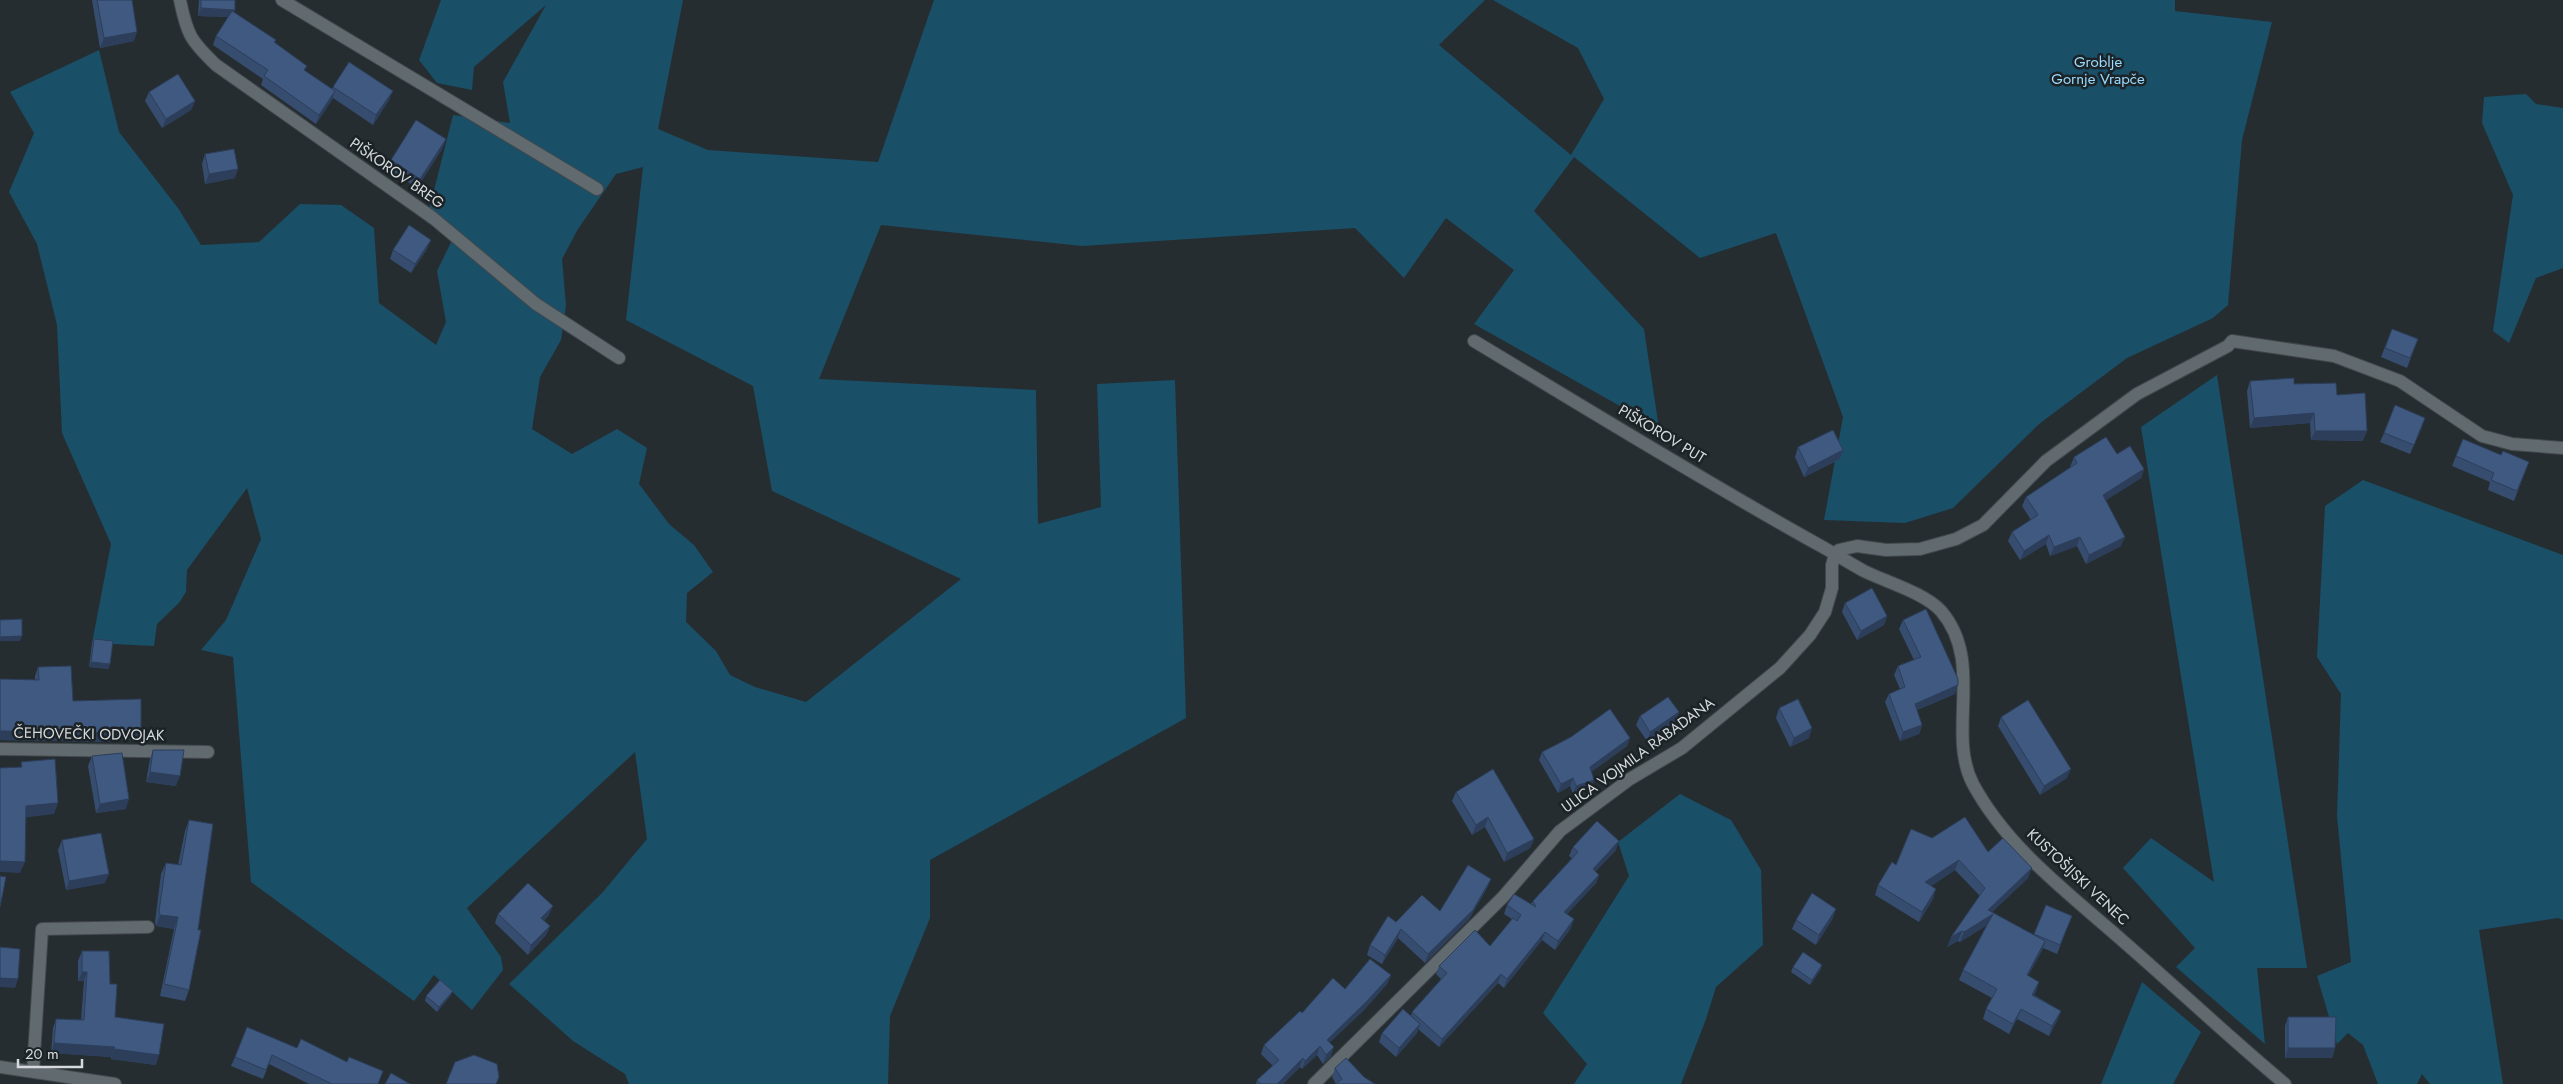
<svg xmlns="http://www.w3.org/2000/svg" width="2563" height="1084" viewBox="0 0 2563 1084" font-family="Jost,sans-serif">
<style>
.green{fill:#1a4f68;fill-rule:evenodd}
.lines{fill:none;stroke-linecap:round;stroke-linejoin:round}
.minor-casing{stroke:#42484c;stroke-width:14}
.tertiary-casing{stroke:#42484c;stroke-width:14}
.minor{stroke:#616a6f;stroke-width:12}
.tertiary{stroke:#616a6f;stroke-width:12}
.wall{fill:#364d6f}
.shaded-wall{fill:#2c3e5a}
.building{fill:#3f5981;stroke:#2c3e5a}
.labels{text-anchor:middle;dominant-baseline:central;stroke-width:5;stroke-linejoin:round;paint-order:stroke}
.park-label{font-size:15px;fill:#99dbff;stroke:#1c2327}
.street-label{font-size:15px;fill:#d6dadd;stroke:#1c2327}
</style>
<rect width="100%" height="100%" fill="#252d31"/>
<g class="green">
<path d="M 441,0 L 683,0 L 658,129 L 708,150 L 878,162 L 934,0 L 1485,0 L 1439,45 L 1571,155 L 1604,99 L 1578,48 L 1493,0 L 2175,0 L 2175,11 L 2272,22 L 2242,140 L 2228,305 L 2213,318 L 2127,358 L 2039,424 L 1953,508 L 1905,523 L 1824,520 L 1843,417 L 1776,233 L 1700,258 L 1574,157 L 1534,211 L 1644,329 L 1659,428 L 1474,324 L 1514,270 L 1446,218 L 1404,278 L 1355,228 L 1082,246 L 881,225 L 819,379 L 1036,390 L 1038,524 L 1101,507 L 1097,384 L 1175,380 L 1186,718 L 930,860 L 930,918 L 890,1016 L 888,1084 L 629,1084 L 625,1074 L 573,1041 L 509,984 L 602,893 L 647,839 L 635,752 L 467,908 L 501,957 L 503,970 L 472,1010 L 434,975 L 414,1001 L 251,882 L 233,657 L 201,650 L 226,620 L 261,539 L 247,488 L 187,570 L 186,592 L 179,603 L 157,624 L 154,646 L 92,643 L 111,544 L 62,433 L 57,325 L 37,244 L 9,192 L 34,133 L 10,92 L 99,50 L 119,132 L 178,208 L 201,245 L 259,242 L 300,204 L 341,205 L 374,228 L 379,303 L 436,345 L 446,322 L 437,271 L 453,238 L 426,222 L 453,115 L 510,123 L 503,82 L 546,5 L 474,67 L 472,90 L 437,83 L 419,60 ZM 643,167 L 626,320 L 753,386 L 772,491 L 961,579 L 806,702 L 755,687 L 730,675 L 716,651 L 686,622 L 687,593 L 713,572 L 694,545 L 669,524 L 639,484 L 647,448 L 617,429 L 572,454 L 532,429 L 540,377 L 561,340 L 566,306 L 562,259 L 578,229 L 616,174 Z"/>
<polygon points="2526,94 2536,104 2563,108 2563,268 2536,278 2509,343 2493,331 2513,195 2482,123 2484,97"/>
<polygon points="2217,375 2307,968 2257,968 2265,1044 2176,967 2195,948 2123,868 2151,838 2214,882 2141,427"/>
<polygon points="2363,480 2563,555 2563,920 2558,918 2479,930 2503,1084 2430,1084 2422,1074 2417,1084 2378,1084 2363,1045 2348,1033 2337,1044 2317,976 2351,962 2337,816 2341,694 2317,657 2325,506"/>
<polygon points="1680,794 1731,820 1761,870 1763,945 1716,987 1706,1019 1681,1084 1574,1084 1587,1064 1543,1013 1629,876 1618,842"/>
<polygon points="2142,982 2201,1032 2173,1084 2101,1084"/>
</g>
<g class="lines">
<defs>
<g id="minor">
<path d="M 180,0 C 187,35 191,41 216,65 L 433,218 L 536,304 L 619,358"/>
<polyline points="282,0 597,189"/>
<path d="M 1474,341 C 1589,410 1702,480 1819,545 C 1834,553 1849,563 1864,571 C 1886,582 1925,593 1941,611 C 1985,662 1946,733 1973,784 C 2008,849 2070,894 2124,942 C 2178,989 2230,1038 2285,1084"/>
<polyline points="0,749 208,752"/>
<polyline points="0,1067 115,1084"/>
<polyline points="33,1071 42,929 148,927"/>
</g>
<polyline id="tertiary" points="1314,1084 1503,897 1560,831 1630,779 1682,748 1780,668 1810,635 1825,612 1832,588 1832,565 1835,554 1839,550 1857,546 1886,550 1920,549 1956,539 1983,525 2046,461 2137,394 2228,346 2232,341 2334,356 2400,381 2482,436 2512,444 2563,448"/>
</defs>
<use href="#minor" class="minor-casing"/>
<use href="#tertiary" class="tertiary-casing"/>
<use href="#minor" class="minor"/>
<use href="#tertiary" class="tertiary"/>
</g>
<g class="wall">
<polygon points="92,0 132,0 134,41 100,48"/>
<polygon points="199,0 235,0 234,12 276,40 275,42 305,71 332,89 333,87 389,100 373,125 333,98 316,124 261,85 263,79 213,45 216,36 228,17 198,16"/>
<polygon points="149,92 195,101 191,110 162,128 145,101"/>
<polygon points="446,139 442,149 417,188 388,169 391,160"/>
<polygon points="205,154 235,178 205,184 202,164"/>
<polygon points="427,249 411,273 390,259 393,250"/>
<polygon points="2392,329 2418,339 2407,368 2381,357"/>
<polygon points="2250,381 2294,384 2337,395 2363,441 2311,440 2310,423 2250,428 2247,391"/>
<polygon points="2422,427 2410,454 2380,442 2384,433"/>
<polygon points="1798,447 1843,450 1840,459 1804,477 1795,457"/>
<polygon points="2117,454 2144,469 2141,478 2106,500 2121,546 2086,564 2077,546 2050,556 2046,544 2020,560 2008,541 2012,532 2031,520 2022,506 2026,497 2071,467 2070,467 2074,457"/>
<polygon points="2501,455 2529,462 2514,501 2488,490 2490,482 2452,466 2456,456"/>
<polygon points="1845,603 1887,616 1884,625 1857,640 1842,612"/>
<polygon points="1903,620 1955,694 1917,710 1922,725 1919,734 1900,741 1885,702 1889,694 1900,689 1894,675 1898,666 1914,660 1899,629"/>
<polygon points="94,639 109,669 89,667 92,643"/>
<polygon points="38,667 73,701 138,740 116,740 115,742 0,740 0,679 35,680 35,676"/>
<polygon points="1779,708 1809,738 1790,747 1776,718"/>
<polygon points="1679,712 1675,722 1647,741 1636,725 1640,716"/>
<polygon points="2001,717 2067,778 2040,795 1998,726"/>
<polygon points="1630,738 1627,746 1591,772 1594,780 1591,788 1573,794 1570,786 1558,793 1539,760 1542,752"/>
<polygon points="153,750 176,786 146,782 150,759"/>
<polygon points="92,756 126,809 96,813 88,766"/>
<polygon points="1456,792 1534,839 1530,848 1504,862 1485,827 1472,835 1452,801"/>
<polygon points="189,820 189,990 185,1001 160,996 174,929 156,926 155,922 161,874 166,863 178,865 185,831"/>
<polygon points="1932,838 1988,852 2028,878 1992,912 2034,935 2046,905 2072,916 2057,954 2043,948 2028,976 2039,982 2034,995 2061,1011 2057,1021 2049,1036 2017,1019 2009,1034 1983,1019 1986,1009 1992,998 1959,980 1963,970 1987,925 1960,942 1958,941 1947,947 1980,896 1955,870 1931,886 1933,899 1919,922 1875,895 1878,885 1896,865"/>
<polygon points="62,840 105,883 66,890 58,850"/>
<polygon points="1573,847 1616,850 1595,872 1599,875 1596,883 1567,914 1571,928 1555,950 1542,940 1504,988 1498,983 1439,1047 1418,1029 1417,1033 1396,1057 1379,1042 1382,1033 1411,1016 1412,1012 1441,979 1436,974 1439,966 1490,946 1512,919 1504,914 1507,905 1531,904 1533,901 1572,858 1569,856"/>
<polygon points="1491,879 1487,888 1469,919 1425,963 1398,938 1382,964 1367,955 1370,945 1396,922 1440,911"/>
<polygon points="498,914 549,915 544,921 550,926 546,935 528,955 495,923"/>
<polygon points="1833,918 1816,945 1792,929 1796,920"/>
<polygon points="82,951 110,984 115,1017 156,1065 111,1059 111,1057 51,1053 53,1028 56,1019 81,1020 84,981 78,981 78,961"/>
<polygon points="1793,967 1821,969 1810,985 1791,972"/>
<polygon points="1391,975 1387,984 1363,1011 1330,1042 1331,1056 1323,1064 1317,1055 1302,1069 1300,1067 1283,1084 1256,1084 1257,1080 1273,1066 1261,1054 1264,1045 1302,1013 1345,989"/>
<polygon points="451,995 437,1012 425,1001 426,996"/>
<polygon points="2288,1017 2335,1048 2332,1058 2285,1058 2285,1026"/>
<polygon points="297,1048 347,1062 383,1071 378,1084 309,1084 269,1064 263,1079 231,1066 235,1057"/>
<polygon points="1335,1068 1364,1077 1336,1084 1332,1077"/>
</g>
<g class="shaded-wall">
<polygon points="201,8 235,10 232,17 198,16"/>
<polygon points="137,32 134,41 100,48 104,38"/>
<polygon points="335,91 332,100 316,124 319,115"/>
<polygon points="393,91 389,100 373,125 376,115"/>
<polygon points="195,101 191,110 162,128 166,119"/>
<polygon points="446,139 442,149 417,188 420,179"/>
<polygon points="238,169 235,178 205,184 209,174"/>
<polygon points="431,240 427,249 411,273 415,264"/>
<polygon points="2314,413 2310,423 2250,428 2254,418"/>
<polygon points="2315,431 2367,431 2363,441 2311,440"/>
<polygon points="1843,450 1840,459 1804,477 1808,468"/>
<polygon points="2144,469 2141,478 2100,504 2103,495"/>
<polygon points="2049,535 2046,544 2020,560 2024,551"/>
<polygon points="2080,537 2077,546 2050,556 2054,547"/>
<polygon points="2125,537 2121,546 2086,564 2089,555"/>
<polygon points="1887,616 1884,625 1857,640 1861,631"/>
<polygon points="22,636 20,641 0,641 0,637"/>
<polygon points="91,662 110,664 109,669 89,667"/>
<polygon points="1958,685 1955,694 1912,712 1915,704"/>
<polygon points="1679,712 1675,722 1647,741 1650,732"/>
<polygon points="1922,725 1919,734 1900,741 1903,732"/>
<polygon points="1812,728 1809,738 1790,747 1794,738"/>
<polygon points="0,731 141,731 138,740 116,740 115,742 0,740"/>
<polygon points="1630,738 1627,746 1587,775 1590,767"/>
<polygon points="2071,769 2067,778 2040,795 2044,786"/>
<polygon points="150,772 180,776 176,786 146,782"/>
<polygon points="1573,778 1570,786 1558,793 1561,784"/>
<polygon points="1594,780 1591,788 1573,794 1576,786"/>
<polygon points="129,799 126,809 96,813 100,804"/>
<polygon points="58,803 54,814 22,818 26,806"/>
<polygon points="1488,817 1485,827 1472,835 1476,825"/>
<polygon points="1534,839 1530,848 1504,862 1507,853"/>
<polygon points="1619,841 1616,850 1589,878 1593,869"/>
<polygon points="1959,860 1955,870 1922,892 1925,882"/>
<polygon points="0,861 25,862 20,873 0,872"/>
<polygon points="2032,868 2028,878 1984,920 1993,914 1989,924 1960,942 1964,932"/>
<polygon points="109,874 105,883 66,890 69,881"/>
<polygon points="1599,875 1596,883 1561,921 1564,912"/>
<polygon points="1491,879 1487,888 1469,919 1425,963 1428,954"/>
<polygon points="1936,889 1933,899 1919,922 1922,912"/>
<polygon points="553,906 549,915 538,927 541,918"/>
<polygon points="1836,909 1833,918 1816,945 1819,935"/>
<polygon points="160,915 178,917 174,929 156,926"/>
<polygon points="1574,919 1571,928 1555,950 1558,941"/>
<polygon points="550,926 546,935 528,955 531,945"/>
<polygon points="1401,929 1398,938 1382,964 1385,955"/>
<polygon points="1962,931 1958,941 1947,947 1951,937"/>
<polygon points="1545,932 1542,940 1504,988 1507,979"/>
<polygon points="2045,941 2042,951 2023,985 2027,975"/>
<polygon points="1822,965 1821,969 1810,985 1812,980"/>
<polygon points="82,972 87,972 84,981 78,981"/>
<polygon points="1501,974 1498,983 1439,1047 1442,1039"/>
<polygon points="1391,975 1387,984 1363,1011 1324,1048 1327,1040"/>
<polygon points="0,978 18,979 15,988 0,987"/>
<polygon points="2039,982 2036,992 2029,1005 2032,995"/>
<polygon points="453,991 451,995 437,1012 439,1007"/>
<polygon points="2021,1009 2017,1019 2009,1034 2013,1024"/>
<polygon points="2061,1011 2057,1021 2049,1036 2052,1026"/>
<polygon points="1420,1024 1417,1033 1396,1057 1399,1048"/>
<polygon points="54,1043 115,1047 111,1057 51,1053"/>
<polygon points="1320,1046 1317,1055 1302,1069 1305,1061"/>
<polygon points="1334,1047 1331,1056 1323,1064 1326,1055"/>
<polygon points="2288,1048 2335,1048 2332,1058 2285,1058"/>
<polygon points="114,1049 159,1055 156,1065 111,1059"/>
<polygon points="1303,1058 1300,1067 1283,1084 1277,1084"/>
</g>
<g class="building">
<polygon points="97,0 132,0 137,32 104,38"/>
<polygon points="201,0 235,0 235,10 201,8"/>
<polygon points="232,11 276,40 274,42 307,66 304,70 335,91 319,115 264,76 268,70 216,36"/>
<polygon points="349,62 393,91 376,115 333,87"/>
<polygon points="178,74 195,101 166,119 149,92"/>
<polygon points="416,120 446,139 420,179 391,160"/>
<polygon points="234,149 238,169 209,174 205,154"/>
<polygon points="409,225 431,240 415,264 393,250"/>
<polygon points="2392,329 2418,339 2410,358 2385,348"/>
<polygon points="2294,378 2294,384 2336,383 2337,395 2365,393 2367,431 2315,431 2314,413 2254,418 2250,381"/>
<polygon points="2395,405 2425,418 2414,445 2384,433"/>
<polygon points="1833,430 1843,450 1808,468 1798,447"/>
<polygon points="2106,437 2117,454 2130,446 2144,469 2103,495 2125,537 2089,555 2080,537 2054,547 2049,535 2024,551 2012,532 2038,515 2026,497 2077,463 2074,457"/>
<polygon points="2463,439 2501,455 2503,451 2529,462 2517,491 2491,480 2494,473 2456,456"/>
<polygon points="1872,588 1887,616 1861,631 1845,603"/>
<polygon points="1926,609 1958,679 1958,685 1915,704 1922,725 1903,732 1889,694 1905,687 1898,666 1921,657 1903,620"/>
<polygon points="22,619 22,636 0,637 0,620"/>
<polygon points="94,639 113,641 110,664 91,662"/>
<polygon points="71,666 73,701 141,699 141,731 118,731 118,733 0,731 0,679 39,680 38,667"/>
<polygon points="1668,697 1679,712 1650,732 1640,716"/>
<polygon points="1798,699 1812,728 1794,738 1779,708"/>
<polygon points="2028,700 2071,769 2044,786 2001,717"/>
<polygon points="1610,709 1630,738 1590,767 1594,780 1576,786 1573,778 1561,784 1542,752 1571,737"/>
<polygon points="153,750 184,750 180,776 150,772"/>
<polygon points="122,753 129,799 100,804 92,756"/>
<polygon points="55,759 58,803 26,806 25,862 0,861 0,768 22,767 21,762"/>
<polygon points="1493,769 1534,839 1507,853 1488,817 1476,825 1456,792"/>
<polygon points="1965,817 1988,852 2003,838 2032,868 1988,910 2045,941 2027,975 2039,982 2032,995 2061,1011 2052,1026 2021,1009 2013,1024 1986,1009 1997,989 1963,970 1993,914 1964,932 1962,931 1951,937 1985,888 1959,860 1925,882 1936,889 1922,912 1878,885 1892,862 1896,865 1911,829 1932,838"/>
<polygon points="189,820 213,824 198,930 201,930 189,990 164,984 178,917 160,915 159,911 166,863 181,865"/>
<polygon points="1597,821 1619,841 1593,869 1599,875 1564,912 1574,919 1558,941 1545,932 1507,979 1501,974 1442,1039 1412,1012 1447,973 1439,966 1475,930 1490,946 1513,918 1517,921 1521,915 1507,905 1514,894 1536,907 1533,901 1578,852 1573,847"/>
<polygon points="101,833 109,874 69,881 62,840"/>
<polygon points="1468,865 1491,879 1473,910 1428,954 1401,929 1385,955 1370,945 1388,916 1396,922 1422,895 1440,911"/>
<polygon points="0,876 6,877 0,907"/>
<polygon points="528,883 553,906 541,918 550,926 531,945 498,914"/>
<polygon points="1812,893 1836,909 1819,935 1796,920"/>
<polygon points="2046,905 2072,916 2060,945 2034,934"/>
<polygon points="0,947 20,949 18,979 0,978"/>
<polygon points="82,951 109,951 110,984 117,984 115,1017 164,1024 159,1055 114,1049 115,1047 54,1043 56,1019 84,1020 87,972 82,972"/>
<polygon points="1803,952 1822,965 1812,980 1793,967"/>
<polygon points="1370,959 1391,975 1366,1002 1327,1040 1334,1047 1326,1055 1320,1046 1305,1061 1303,1058 1277,1084 1261,1084 1257,1080 1279,1060 1264,1045 1300,1011 1302,1013 1333,978 1345,989"/>
<polygon points="440,980 453,991 439,1007 426,996"/>
<polygon points="1403,1009 1420,1024 1399,1048 1382,1033"/>
<polygon points="2288,1017 2336,1017 2335,1048 2288,1048"/>
<polygon points="247,1027 297,1048 301,1039 347,1062 349,1057 383,1071 378,1084 332,1084 272,1055 266,1070 235,1057"/>
<polygon points="474,1055 497,1064 499,1077 496,1084 446,1084 455,1062"/>
<polygon points="1346,1058 1364,1077 1375,1084 1336,1084 1342,1079 1335,1068"/>
<polygon points="391,1073 410,1084 385,1084"/>
</g>
<g class="labels">
<g class="park-label">
<text x="2098" y="62">Groblje<tspan x="2098" dy="17">Gornje Vrapče</tspan></text>
</g>
<g class="street-label">
<text transform="translate(397 173) rotate(35)">PIŠKOROV BREG</text>
<text transform="translate(1662 434) rotate(31)">PIŠKOROV PUT</text>
<text transform="translate(89 734) rotate(1)">ČEHOVEČKI ODVOJAK</text>
<text transform="translate(1638 755) rotate(-36)">ULICA VOJMILA RABADANA</text>
<text transform="translate(2078 877) rotate(43)">KUSTOŠIJSKI VENEC</text>
</g>
</g>
<path d="M18 1059v8h64v-8" fill="none" stroke="#d6dadd" stroke-width="2.5"/>
<text x="25" y="1059" font-size="15" fill="#d6dadd" stroke="#1c2327" stroke-width="4" paint-order="stroke">20 m</text>
</svg>
